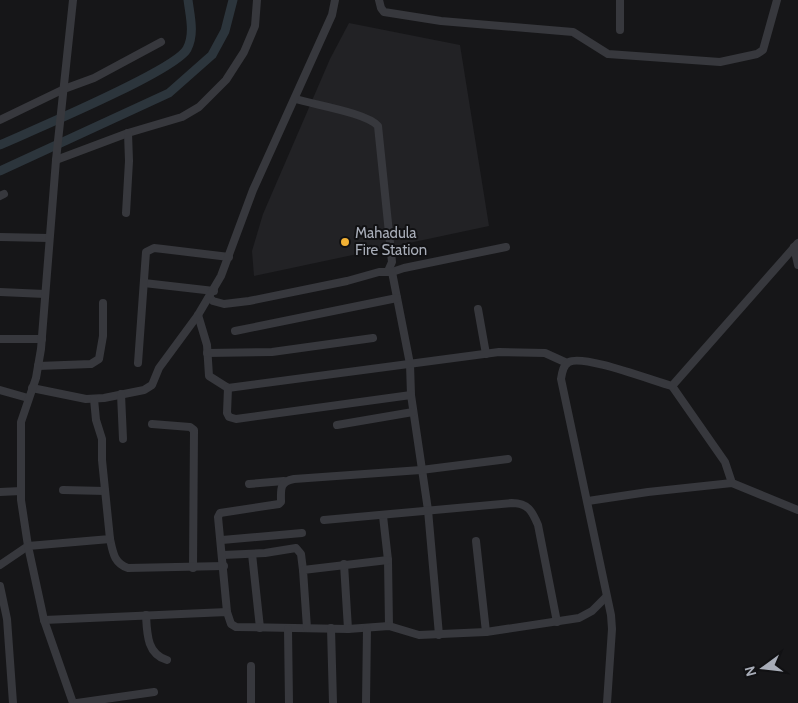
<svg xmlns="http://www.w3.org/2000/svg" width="798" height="703" viewBox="0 0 798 703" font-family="Cabin,sans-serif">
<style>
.built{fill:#222225}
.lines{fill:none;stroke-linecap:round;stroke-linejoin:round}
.canal{stroke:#2c353c;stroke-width:9}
.minor{stroke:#37383d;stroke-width:8}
.poi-dot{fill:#f2b134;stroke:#111113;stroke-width:2}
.labels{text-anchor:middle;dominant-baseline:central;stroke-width:4;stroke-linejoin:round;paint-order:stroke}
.poi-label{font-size:15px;fill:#a8adb8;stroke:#111113;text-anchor:start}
</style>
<rect width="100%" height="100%" fill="#161618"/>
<polygon class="built" points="349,23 460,45 489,226 254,276 252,251 263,214 330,59"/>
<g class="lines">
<g class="canal">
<path d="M 0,145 C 31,131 175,71 187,49 C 195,34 190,16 188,0"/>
<polyline points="0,171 169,93 212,55 225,31 233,0"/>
</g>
<g class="minor">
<polyline points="379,0 381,8 384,12 441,21 573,32 608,54 720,62 757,54 763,50 777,0"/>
<polyline points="620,30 620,0"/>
<path d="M 296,99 C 315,105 367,113 378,126 L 392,262 L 388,271"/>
<polyline points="0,120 64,89 94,78 161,42"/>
<polyline points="56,160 128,133 182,117 199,107 226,80 244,52 255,26 257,0"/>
<polyline points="0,196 4,194"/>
<polyline points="126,213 129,161 128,133"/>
<polyline points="0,237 49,238"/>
<polyline points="794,247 798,265"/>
<polyline points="392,272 404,268 506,247"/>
<polyline points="144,283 214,291"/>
<polyline points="0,292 45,294"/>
<polyline points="209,297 213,301 224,304 249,301 347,281 379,272 392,272 410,364 411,395 428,510 439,635"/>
<polyline points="478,309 486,354"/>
<polyline points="198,315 207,345 209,376 228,388 499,352 545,353 567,363"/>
<polyline points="235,331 397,298"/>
<polyline points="0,339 42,339"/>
<polyline points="207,353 272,352 373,338"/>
<polyline points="138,363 146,252 154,248 163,249 229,257"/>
<polyline points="38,366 91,364 99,359 103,336 103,303"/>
<polyline points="672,386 725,462 732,483"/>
<polyline points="32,388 86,399 104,398 144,390 152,385 159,368 198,315 221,276 253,190 332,15 335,0"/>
<polyline points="228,388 227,413 229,417 236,419 411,395"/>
<polyline points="0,390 28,398"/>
<polyline points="121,394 123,439"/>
<polyline points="152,424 190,427 194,430 193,568"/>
<polyline points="337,425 413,412"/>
<polyline points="249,484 284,481"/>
<polyline points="63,490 105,491"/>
<polyline points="0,492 21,491"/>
<polyline points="588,501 648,492 732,483 798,510"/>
<polyline points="383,516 388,560 389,626"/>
<path d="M 324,520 L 512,503 C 528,503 532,511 538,525 L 557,622"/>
<path d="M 110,539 C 113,553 114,563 128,568 L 224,566"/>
<polyline points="222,540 302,533"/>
<polyline points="476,541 486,632"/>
<polyline points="252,554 260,628"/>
<polyline points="223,555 265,553 296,548 301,554 303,570"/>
<polyline points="344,564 348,629"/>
<polyline points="0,565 28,546 21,500 21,422 36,378 41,349 56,160 73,0"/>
<polyline points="0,586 7,619 13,703"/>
<path d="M 227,612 L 218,517 L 220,513 L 279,504 L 281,502 C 281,489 279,482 294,479 L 421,470 L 508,459"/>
<path d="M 146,615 C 147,634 147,654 167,660"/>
<polyline points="44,620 227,612 231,624 236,627 348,629 389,626 419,635 486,632 579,618 592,611 606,597"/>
<polyline points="307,628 303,570 388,560"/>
<polyline points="331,628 333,703"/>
<polyline points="288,629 289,703"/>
<polyline points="73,703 44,620 28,546 110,539 102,460 102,439 96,420 94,399"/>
<polyline points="77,703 154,692"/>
<polyline points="251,703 251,666"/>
<polyline points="366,703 367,628"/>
<path d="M 607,703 L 612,629 L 611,615 L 561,379 C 562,373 563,365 569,362 C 583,354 653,381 672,386 L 798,243"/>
</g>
</g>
<circle class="poi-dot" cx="345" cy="242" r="5"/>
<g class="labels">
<g class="poi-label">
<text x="355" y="233">Mahadula<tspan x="355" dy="17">Fire Station</tspan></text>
</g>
</g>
<g transform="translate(763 668) rotate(255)" stroke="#111113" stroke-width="4" paint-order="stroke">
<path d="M0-4L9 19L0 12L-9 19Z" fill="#a8adb8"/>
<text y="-8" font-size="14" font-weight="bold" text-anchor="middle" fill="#a8adb8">N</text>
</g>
</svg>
